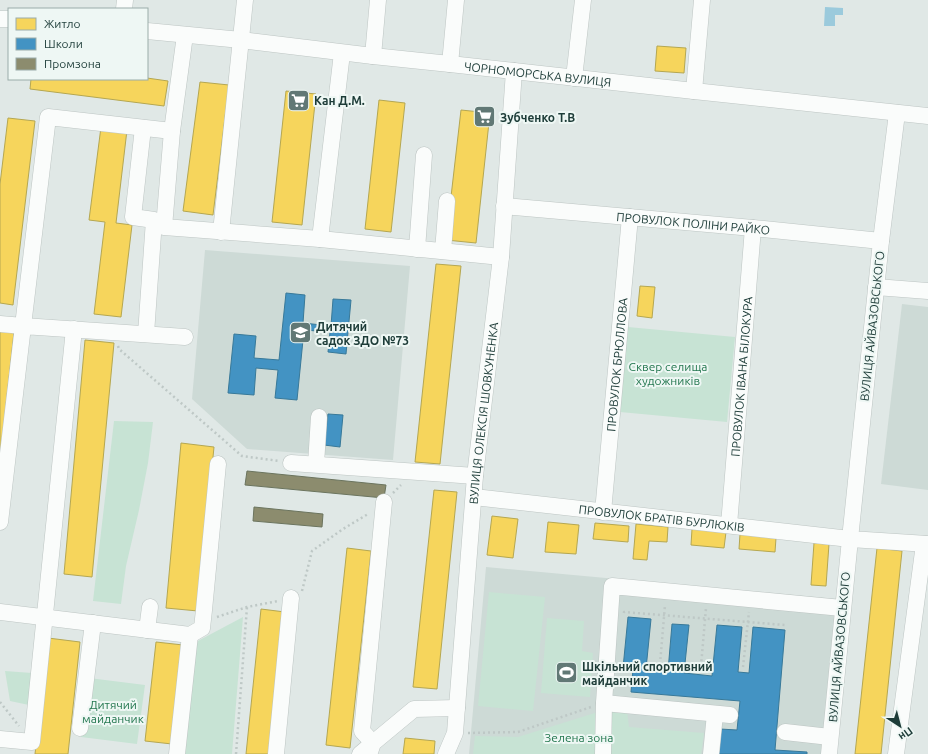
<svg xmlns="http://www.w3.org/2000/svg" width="928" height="754" viewBox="0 0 928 754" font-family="Ubuntu,sans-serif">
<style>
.built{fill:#cddad6}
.green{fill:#c7e3d4}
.water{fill:#9bcadc}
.homes{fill:#f6d55c;stroke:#b5a751}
.schools{fill:#4393c3;stroke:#387999}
.industry{fill:#8c8c6e;stroke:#6b745e}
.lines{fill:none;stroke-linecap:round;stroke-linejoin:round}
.minor-casing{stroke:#bdc5c3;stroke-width:17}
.path{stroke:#bec8c6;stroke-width:2.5;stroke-dasharray:2 3;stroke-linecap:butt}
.minor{stroke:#fafcfb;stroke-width:16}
.labels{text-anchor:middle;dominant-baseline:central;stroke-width:4;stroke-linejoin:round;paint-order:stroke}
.street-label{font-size:12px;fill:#1d3c38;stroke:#eef7f4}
.poi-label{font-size:12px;font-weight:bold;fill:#1d3c38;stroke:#eef7f4;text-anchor:start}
.park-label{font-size:12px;fill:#23774f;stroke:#eef7f4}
</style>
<rect width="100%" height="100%" fill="#e0e8e6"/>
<g class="built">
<polygon points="205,250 410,266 393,460 247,449 192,399"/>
<polygon points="902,304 928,307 928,490 881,484"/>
<polygon points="486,567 836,599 821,754 469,754"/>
</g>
<g class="green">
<polygon points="628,327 735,337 727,422 620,412"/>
<polygon points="114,421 153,422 148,463 139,510 126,566 121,604 93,601"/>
<polygon points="489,592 545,597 533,711 478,706"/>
<polygon points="243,617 232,754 181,754 196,642"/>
<polygon points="547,618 584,621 582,651 593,653 590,697 541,693"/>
<polygon points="5,671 32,673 29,705 10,701"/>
<polygon points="89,678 145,685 137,744 81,737"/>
<polygon points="609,707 627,711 629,727 704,733 701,754 609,754"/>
<polygon points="598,712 598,754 473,754 475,736 518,737"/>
</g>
<polygon class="water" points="825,7 843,8 843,15 835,15 835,26 824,26"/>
<g class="homes">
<polygon points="657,46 686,48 684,73 655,71"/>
<polygon points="147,78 168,81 164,106 30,89 31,79"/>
<polygon points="200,82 229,85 213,215 183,211"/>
<polygon points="286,91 316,94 302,225 272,222"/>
<polygon points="379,100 405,103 391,232 365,229"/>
<polygon points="461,110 490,113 476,243 446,240"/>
<polygon points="8,118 35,121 13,305 0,303 0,184"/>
<polygon points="101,127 127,130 116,223 132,225 121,317 94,314 105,222 89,220"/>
<polygon points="436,264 461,266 440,464 415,462"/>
<polygon points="640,286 655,287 652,318 637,316"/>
<polygon points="0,330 14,332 0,461"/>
<polygon points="85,340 114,343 92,577 64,574"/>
<polygon points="181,443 214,447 198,611 166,608"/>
<polygon points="434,490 457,492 437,689 413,687"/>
<polygon points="492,516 518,519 513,558 487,555"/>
<polygon points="548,522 579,525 576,554 545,552"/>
<polygon points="595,523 629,526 628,542 593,539"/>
<polygon points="636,524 668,527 667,542 649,541 647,560 633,559"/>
<polygon points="692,529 726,532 724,548 691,545"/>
<polygon points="740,534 776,538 775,552 739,549"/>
<polygon points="814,543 829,544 826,586 811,585"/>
<polygon points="347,548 371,551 350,748 326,745"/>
<polygon points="877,548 902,551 881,754 855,754"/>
<polygon points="261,609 285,612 270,754 246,754"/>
<polygon points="48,638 80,642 68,754 35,754"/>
<polygon points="156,642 183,645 172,744 145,741"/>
<polygon points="405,738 435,741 434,754 403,754"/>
</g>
<g class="schools">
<polygon points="286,293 305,295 303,323 331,326 333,299 351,300 346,354 328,352 330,332 304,330 297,400 275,398 278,370 256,368 254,395 228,393 234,334 256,336 254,358 279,360"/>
<polygon points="328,414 343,415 340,447 324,445"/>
<polygon points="628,617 651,619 646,669 668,671 672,624 689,625 684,673 712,676 717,625 742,627 738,672 749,673 753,627 785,630 775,750 807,752 807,754 717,754 720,729 737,730 740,701 631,692 633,669 623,668"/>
</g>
<g class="industry">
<polygon points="247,471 386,485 384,498 245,485"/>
<polygon points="254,507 323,514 322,527 253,521"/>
</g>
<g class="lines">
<defs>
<g id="minor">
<polyline points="124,9 125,0"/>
<polyline points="0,19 9,19"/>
<path id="s1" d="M 147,31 L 241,40 L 373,56 L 450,64 L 694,91 L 928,116"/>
<polyline points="185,35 172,131 164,227 320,239 501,257"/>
<polyline points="373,56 378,0"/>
<polyline points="450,64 456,0"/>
<polyline points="574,78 583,0"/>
<polyline points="694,91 702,0"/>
<polyline points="897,113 881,241 850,539 928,544"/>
<polyline points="143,128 133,217 154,220 146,334"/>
<path id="s2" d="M 504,206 L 753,228 L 881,241"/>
<polyline points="221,232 245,0"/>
<polyline points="320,239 342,53"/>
<polyline points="417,249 424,155"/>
<polyline points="443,251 447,201"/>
<polyline points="876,287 928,291"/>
<polyline points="0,324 23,326 48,117 172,131"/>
<polyline points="291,463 475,476"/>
<polyline points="316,464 319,417"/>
<path id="s3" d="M 474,497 C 599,511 724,524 850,539 L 829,754"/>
<path id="s4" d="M 603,512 L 630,217"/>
<polyline points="0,522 23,326 185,337"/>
<path id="s5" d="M 729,525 L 753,228"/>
<polyline points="0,612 190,635 202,628 204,610 218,464"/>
<polyline points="147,630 150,607"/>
<polyline points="604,703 730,715"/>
<polyline points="80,728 93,623"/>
<polyline points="785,732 830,737"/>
<polyline points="0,739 32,742 74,329"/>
<polyline points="370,752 373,743 414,709 457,708"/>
<polyline points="177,754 190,635"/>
<polyline points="276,754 291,598"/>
<polyline points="360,754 373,743 362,731 384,502"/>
<path id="s6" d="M 446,754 L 455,733 L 475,476 L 501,257 L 514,71"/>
<polyline points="603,754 604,703 612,586 842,608"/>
<polyline points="711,754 715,714"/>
<polyline points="896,754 924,544"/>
</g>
</defs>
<use href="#minor" class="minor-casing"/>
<g class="path">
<polyline points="118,346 119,349 242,456 279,461"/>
<polyline points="393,493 401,485"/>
<polyline points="302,591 312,551 343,529 368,514"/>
<polyline points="624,613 624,612 785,625"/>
<polyline points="217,617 247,607 278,601"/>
<polyline points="660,664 665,605"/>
<polyline points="701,666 706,608"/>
<polyline points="743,667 749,612"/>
<polyline points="0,702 19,726"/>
<polyline points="468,733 518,732 591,707"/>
<polyline points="236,754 247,607"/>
</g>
<use href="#minor" class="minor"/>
</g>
<defs>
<symbol id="supermarket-square" viewBox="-11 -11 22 22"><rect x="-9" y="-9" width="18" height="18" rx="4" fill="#617875" stroke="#eef7f4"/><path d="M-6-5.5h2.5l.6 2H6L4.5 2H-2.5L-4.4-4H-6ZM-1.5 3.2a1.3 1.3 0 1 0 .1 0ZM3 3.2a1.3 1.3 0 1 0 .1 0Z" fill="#fff"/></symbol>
<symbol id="school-square" viewBox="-11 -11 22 22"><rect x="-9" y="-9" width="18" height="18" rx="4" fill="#617875" stroke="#eef7f4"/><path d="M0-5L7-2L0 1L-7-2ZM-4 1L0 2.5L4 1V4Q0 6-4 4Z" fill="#fff"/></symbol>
<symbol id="stadium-square" viewBox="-11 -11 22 22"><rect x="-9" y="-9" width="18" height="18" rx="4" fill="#617875" stroke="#eef7f4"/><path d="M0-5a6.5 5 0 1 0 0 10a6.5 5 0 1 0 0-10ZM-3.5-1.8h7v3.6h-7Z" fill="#fff"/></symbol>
</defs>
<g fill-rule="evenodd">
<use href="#supermarket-square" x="286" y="88" width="25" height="25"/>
<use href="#supermarket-square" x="472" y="104" width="25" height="25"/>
<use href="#school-square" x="288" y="320" width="25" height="25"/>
<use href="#stadium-square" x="554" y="660" width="25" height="25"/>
</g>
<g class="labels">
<g class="street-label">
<text stroke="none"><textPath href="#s1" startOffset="393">ЧОРНОМОРСЬКА ВУЛИЦЯ</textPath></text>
<text stroke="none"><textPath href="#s2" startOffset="190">ПРОВУЛОК ПОЛІНИ РАЙКО</textPath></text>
<text transform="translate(872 326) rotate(-84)">ВУЛИЦЯ АЙВАЗОВСЬКОГО</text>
<text stroke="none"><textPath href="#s4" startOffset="148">ПРОВУЛОК БРЮЛЛОВА</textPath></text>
<text stroke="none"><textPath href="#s5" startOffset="149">ПРОВУЛОК ІВАНА БІЛОКУРА</textPath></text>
<text stroke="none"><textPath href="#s6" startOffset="344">ВУЛИЦЯ ОЛЕКСІЯ ШОВКУНЕНКА</textPath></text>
<text stroke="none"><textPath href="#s3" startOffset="189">ПРОВУЛОК БРАТІВ БУРЛЮКІВ</textPath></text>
<text transform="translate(839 647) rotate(-85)">ВУЛИЦЯ АЙВАЗОВСЬКОГО</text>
</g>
<g class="poi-label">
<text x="314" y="100">Кан Д.М.</text>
<text x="500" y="117">Зубченко Т.В</text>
<text x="316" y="326">Дитячий<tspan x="316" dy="14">садок ЗДО №73</tspan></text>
<text x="582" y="666">Шкільний спортивний<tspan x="582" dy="14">майданчик</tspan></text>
</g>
<g class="park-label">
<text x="668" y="366">Сквер селища<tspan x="668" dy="14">художників</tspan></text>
<text x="113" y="704">Дитячий<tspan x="113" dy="14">майданчик</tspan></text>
<text x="579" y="737">Зелена зона</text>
</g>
</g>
<rect x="8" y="8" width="140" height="72" fill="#eef7f4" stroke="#9aaca9"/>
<rect x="16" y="18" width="20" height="12" fill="#f6d55c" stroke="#9aaca9"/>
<text x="44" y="28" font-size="12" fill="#1d3c38">Житло</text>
<rect x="16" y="38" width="20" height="12" fill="#4393c3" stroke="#9aaca9"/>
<text x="44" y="48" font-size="12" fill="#1d3c38">Школи</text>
<rect x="16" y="58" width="20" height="12" fill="#8c8c6e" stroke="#9aaca9"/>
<text x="44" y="68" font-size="12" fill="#1d3c38">Промзона</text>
<g transform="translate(900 726) rotate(144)" stroke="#eef7f4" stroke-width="3" paint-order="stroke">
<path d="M0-3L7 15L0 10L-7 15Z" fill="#1d3c38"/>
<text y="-6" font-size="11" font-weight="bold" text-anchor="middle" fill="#1d3c38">Пн</text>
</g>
</svg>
